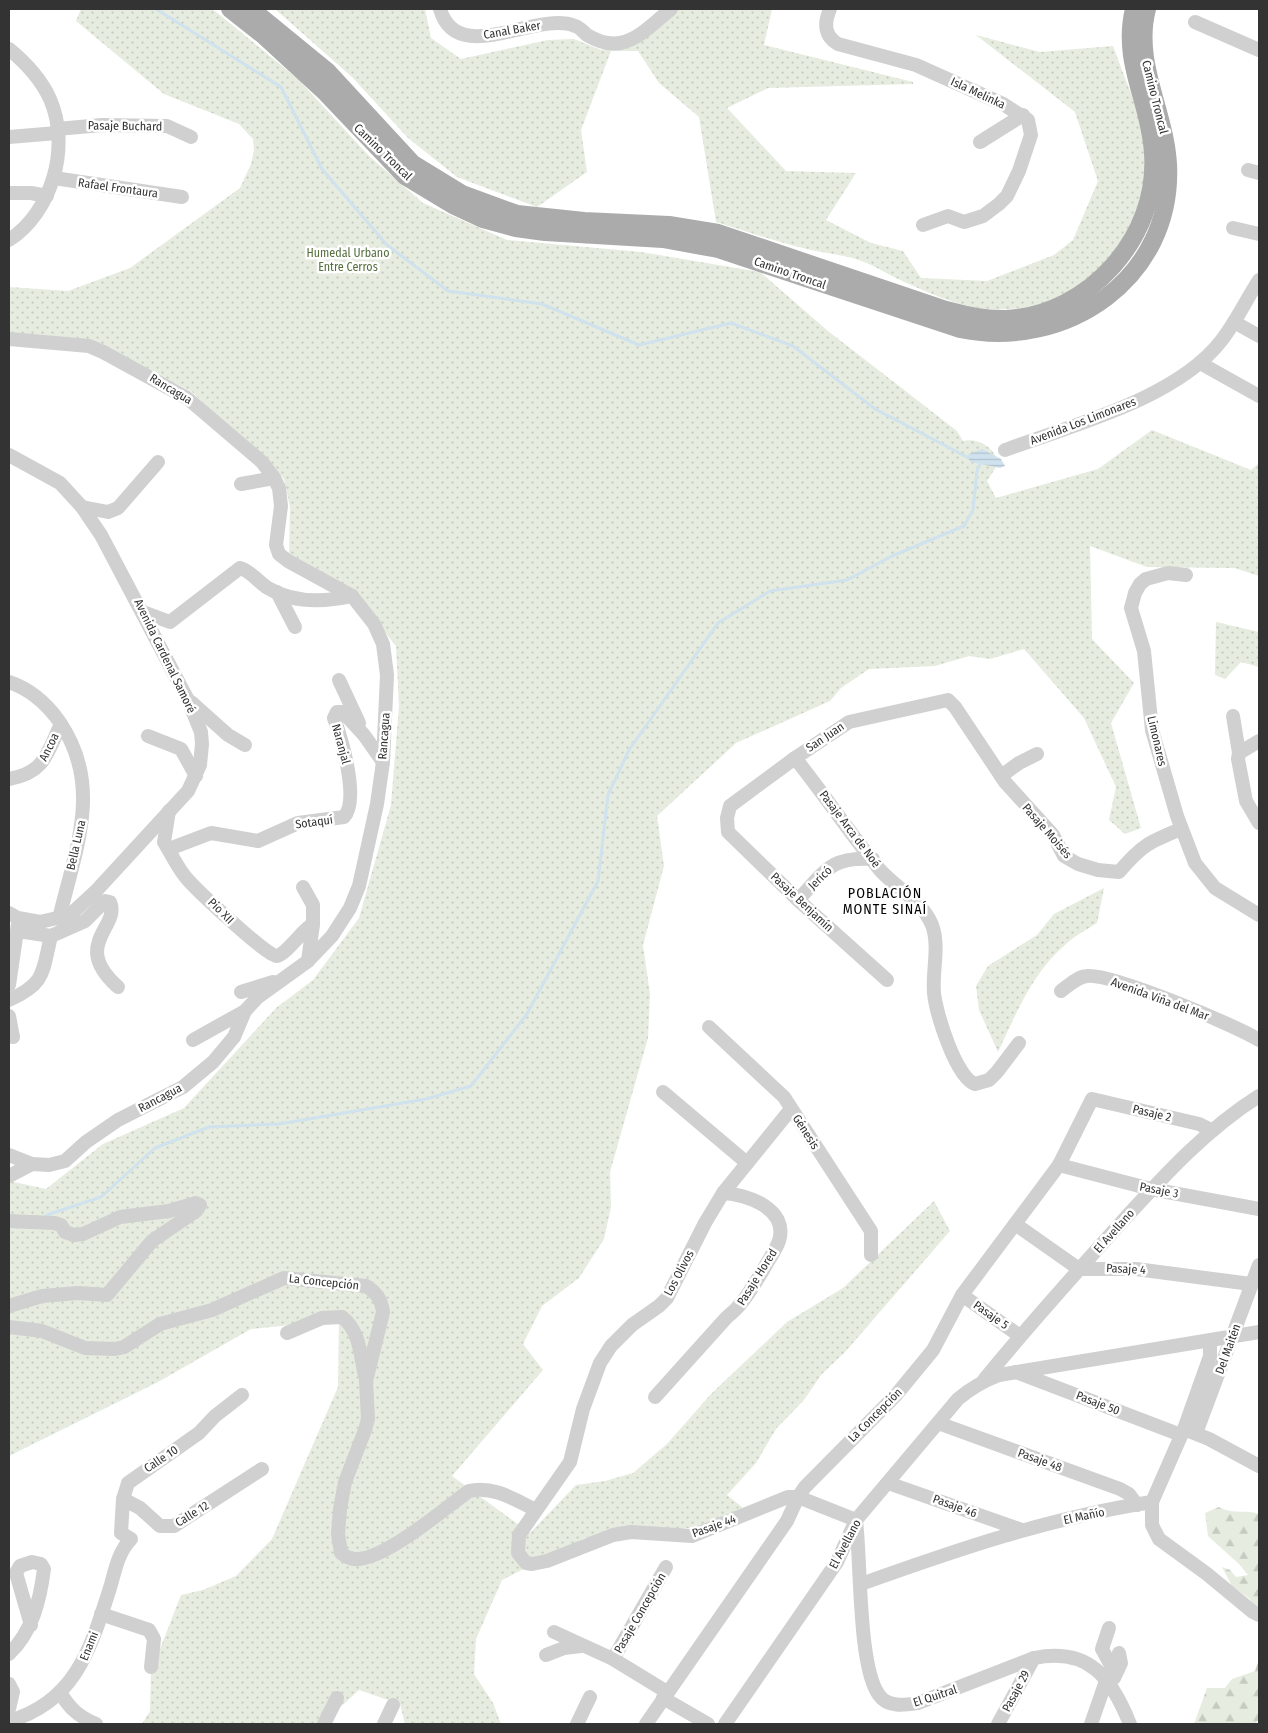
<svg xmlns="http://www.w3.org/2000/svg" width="1268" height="1733" viewBox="0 0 1268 1733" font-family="'Fira Sans Condensed',sans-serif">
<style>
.green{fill:url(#green-dots)}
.forest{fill:url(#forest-firs)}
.water{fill:url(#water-rules)}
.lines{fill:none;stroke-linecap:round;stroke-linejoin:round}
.stream{stroke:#cfe2ee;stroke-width:3}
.minor{stroke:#d0d0d0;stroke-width:14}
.major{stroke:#ababab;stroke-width:18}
.labels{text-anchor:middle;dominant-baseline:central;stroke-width:5;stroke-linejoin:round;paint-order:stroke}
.street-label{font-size:12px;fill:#333;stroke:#fff}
.park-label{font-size:12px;fill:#56703f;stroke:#fff}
.neighbourhood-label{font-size:14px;letter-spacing:1px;fill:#000;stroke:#fff}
</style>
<defs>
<pattern id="green-dots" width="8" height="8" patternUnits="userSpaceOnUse" patternTransform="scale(1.25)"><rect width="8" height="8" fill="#e6ecdf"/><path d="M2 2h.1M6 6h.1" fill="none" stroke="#c6cbc0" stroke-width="1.8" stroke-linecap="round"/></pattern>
<pattern id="forest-firs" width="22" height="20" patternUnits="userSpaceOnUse" patternTransform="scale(1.25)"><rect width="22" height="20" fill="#e6ecdf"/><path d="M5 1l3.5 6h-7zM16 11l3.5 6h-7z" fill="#c6cbc0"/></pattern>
<pattern id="water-rules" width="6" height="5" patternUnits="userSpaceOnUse" patternTransform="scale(1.25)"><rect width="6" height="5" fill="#cfe2ee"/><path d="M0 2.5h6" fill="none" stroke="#b2c2cd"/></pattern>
</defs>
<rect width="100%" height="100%" fill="#fff"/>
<g class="green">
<path d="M 81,9 L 210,9 L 215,11 L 298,79 L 369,156 L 423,203 L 507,240 L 641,252 L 760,272 L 828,331 L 957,431 L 963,441 C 978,437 996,448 998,464 L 987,481 L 996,498 L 1098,469 L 1152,430 L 1251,470 L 1259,463 L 1259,576 L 1235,568 L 1147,567 L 1090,546 L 1092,639 L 1134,683 L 1111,723 L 1141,828 L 1125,834 L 1109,820 L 1116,787 L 1084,718 L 1024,649 L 990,659 L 969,656 L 935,666 L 869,669 L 841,688 L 830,701 L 736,743 L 657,816 L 664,866 L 643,945 L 650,994 L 648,1038 L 610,1172 L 611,1207 L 604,1239 L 579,1278 L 542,1306 L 523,1344 L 543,1370 L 452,1476 L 530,1533 L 576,1485 L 605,1481 L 633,1473 L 667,1444 L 711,1394 L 787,1322 L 843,1288 L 934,1201 L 950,1231 L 846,1351 L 821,1375 L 804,1400 L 776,1429 L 756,1463 L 727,1495 L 743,1508 L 697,1527 L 641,1533 L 641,1531 L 585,1538 L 502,1580 L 476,1639 L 474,1674 L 493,1703 L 501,1724 L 405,1724 L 400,1704 L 359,1690 L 322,1724 L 142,1724 L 150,1711 L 151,1672 L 181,1595 L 203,1590 L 236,1576 L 272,1539 L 338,1387 L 339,1320 L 251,1329 L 158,1382 L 9,1456 L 9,1181 L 46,1189 L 103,1144 L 184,1108 L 276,1008 L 313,980 L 359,918 L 391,805 L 399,706 L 396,646 L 356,596 L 289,556 L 290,507 L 284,479 L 192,392 L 93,341 L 9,335 L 9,287 L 68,291 L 130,268 L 240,188 L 251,164 L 254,150 L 253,139 L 239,124 L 164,94 L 76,21 Z"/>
<path d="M 275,9 L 425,9 L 431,38 L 461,59 L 548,40 L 574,39 L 601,50 L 635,41 L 679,9 L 772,9 L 764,45 L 913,82 L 913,84 L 768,88 L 727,108 L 786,171 L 856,173 L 826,220 L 871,243 L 903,251 L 921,278 L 987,281 L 1054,255 L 1073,240 L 1098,181 L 1075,112 L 976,35 L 1040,52 L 1113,46 C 1120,65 1127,84 1135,103 C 1138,110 1143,119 1144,127 C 1158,224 1091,316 989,309 C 958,307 924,291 896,278 C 884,272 871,264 859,260 C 841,254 821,253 803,248 C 774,241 745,231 716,222 L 699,117 L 659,83 L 638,51 L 611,51 L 581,130 L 587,172 L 537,207 L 457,177 L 408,138 L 352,77 Z"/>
<polygon points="1216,622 1259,632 1259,667 1241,662 1225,679 1215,675"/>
<path d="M 1104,888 L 1097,923 C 1086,930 1074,936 1065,945 C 1032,973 1016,1014 998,1052 L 979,1010 L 976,986 L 988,966 L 1037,935 L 1054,914 Z"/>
</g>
<g class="forest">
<path d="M 1219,1507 C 1234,1515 1244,1509 1259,1514 L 1259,1614 L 1252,1608 L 1250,1599 L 1232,1586 L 1222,1567 L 1230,1570 L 1236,1577 L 1248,1575 L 1239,1564 L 1208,1536 L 1205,1513 Z"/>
<polygon points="1259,1659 1259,1719 1255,1724 1194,1724 1207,1688 1225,1688 1232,1679 1255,1671"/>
</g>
<polygon class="water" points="982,449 1001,459 1005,466 1000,468 971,462 967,457 969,454"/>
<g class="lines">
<g class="stream">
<polyline points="156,9 281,87 322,169 387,245 448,291 542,304 639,345 731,323 793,346 875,409 967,457"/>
<polyline points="47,1215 101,1197 155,1148 209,1127 279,1124 426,1099 471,1086 527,1014 598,881 608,795 629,750 718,623 770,591 847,580 892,556 964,526 973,510 977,471 980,464"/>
</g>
<g class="minor">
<path d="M 440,9 C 457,68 536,10 575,26 C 580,27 583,32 587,35 C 597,41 609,45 620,43 C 640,39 656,21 671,9"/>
<path d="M 830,9 C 824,23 824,36 838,44 L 916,65 L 1003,104 L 1028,120 L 1031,135 L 1019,171 L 1007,196 L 999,204 L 983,216 L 964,222 L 948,216 L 923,225"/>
<polyline points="1195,22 1259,50"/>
<path d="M 9,49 C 26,63 41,79 50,99 C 71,147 52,212 9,240"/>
<polyline points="57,129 102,125 167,126 191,137"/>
<polyline points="9,137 57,133"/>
<polyline points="980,142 1023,115"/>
<polyline points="1248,170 1259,173"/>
<polyline points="54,178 182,197"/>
<polyline points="9,193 31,193 47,196"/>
<polyline points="1233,228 1259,234"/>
<polyline points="1234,322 1259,336"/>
<polyline points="9,339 89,346 103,352 187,398 262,462 274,478 279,488 281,506 276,545 279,554 288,561 352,596 374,624 383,644 387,675 383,762 377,804 359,886 350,908 332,936 308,961 258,997 245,1011 234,1037 213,1062 183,1087 118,1120 86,1142 65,1161 49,1165 32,1164 9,1155"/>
<polyline points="1200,363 1259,396"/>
<path d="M 1005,450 C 1072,425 1176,399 1221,341 C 1236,322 1246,300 1259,280"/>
<polyline points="9,455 60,483 82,507 101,535 188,700 201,732 202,744 200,765 188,791 96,891 70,915 40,922 18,918 9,913"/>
<polyline points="241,484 274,478"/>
<polyline points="82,507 108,512 118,508 158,462"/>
<polyline points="1186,575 1168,573 1146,579 1140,584 1135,593 1131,608 1144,651 1152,730 1177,816 1195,863 1215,888 1259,915"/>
<polyline points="277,592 295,627"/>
<path d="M 143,612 L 170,622 L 240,568 C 251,571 258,582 268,588 C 293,603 325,602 352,596"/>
<polyline points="339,680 359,723"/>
<path d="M 9,682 C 30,689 46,703 59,721 C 104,786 75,850 59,919"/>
<polyline points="191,702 228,735 245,745"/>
<polyline points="1233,716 1239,753"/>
<polyline points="148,736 181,749 196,776"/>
<polyline points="1259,741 1239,753 1238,759 1246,801 1259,823"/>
<path d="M 795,758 C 824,794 851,835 880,870 C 896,888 923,902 932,925 C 940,946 932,971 934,993 C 936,1013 956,1078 975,1084 L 989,1080 L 997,1072 L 1019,1043"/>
<polyline points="1001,776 1019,763 1037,754"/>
<path d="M 9,779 C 45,773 47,753 61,724"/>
<path d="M 169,811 L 164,842 C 172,855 179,871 189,881 C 199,892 267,956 276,956 C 286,955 302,930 313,924 L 308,961"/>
<path d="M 169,849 L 211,833 L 258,841 L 298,823 L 344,817 C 360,800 341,737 334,718 L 337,712 L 343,712 L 364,735 L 383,762"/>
<polyline points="303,887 313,905 313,924"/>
<path d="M 798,900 C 825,871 831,856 873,859"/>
<path d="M 18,931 L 51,936 L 85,921 L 105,901 L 110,902 C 121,927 70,944 118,987"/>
<path d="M 887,980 L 798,900 L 728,832 L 727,818 L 730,806 L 795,758 L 849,722 L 948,700 L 955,707 L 1005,782 L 1053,835 L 1064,856 L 1078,864 L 1098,870 L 1119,872 C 1142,845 1149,842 1181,829"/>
<polyline points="9,985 18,924"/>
<path d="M 1061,991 C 1068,986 1077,977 1087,976 C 1111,973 1235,1025 1259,1040"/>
<polyline points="241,992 273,982"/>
<path d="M 9,1000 C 46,983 42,973 51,936"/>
<polyline points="9,1016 13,1037"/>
<polyline points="709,1027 784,1097 871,1231 871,1255"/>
<polyline points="193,1040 245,1011"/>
<polyline points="663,1092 747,1163"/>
<polyline points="791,1109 723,1193 705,1223 667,1298 659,1306 632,1325 611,1346 600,1363 583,1409 570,1462 519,1535 518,1553 526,1563 532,1564 547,1561 613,1535 631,1532 692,1536 788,1497 798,1497 856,1520"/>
<polyline points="1059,1165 1151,1189 1259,1209"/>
<polyline points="9,1176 32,1164"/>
<polyline points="9,1221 54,1223 61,1225 65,1232 74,1235 83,1234 120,1217 169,1211 196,1203 200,1205 196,1211 152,1241 107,1295 78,1293 42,1296 9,1306"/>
<polyline points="1015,1224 1079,1269 1136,1269 1251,1284"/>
<polyline points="962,1295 1020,1336"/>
<path d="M 9,1327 L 42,1331 L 85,1348 L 115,1349 L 124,1347 L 160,1324 L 212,1310 L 284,1278 L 366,1286 C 377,1293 381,1299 383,1312 L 366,1381 L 368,1419 L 365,1430 L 345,1482 L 340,1509 L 338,1534 L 341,1553 C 346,1557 352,1560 359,1559 C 388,1557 444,1509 469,1491 C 493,1485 515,1500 536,1510"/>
<path d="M 287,1333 L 322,1318 L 342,1317 C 360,1331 360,1354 365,1376"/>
<polyline points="1210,1342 1210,1356 1184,1429 1152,1502 1152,1525 1159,1539 1207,1574 1253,1612 1259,1615"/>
<polyline points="1016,1372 1181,1435"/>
<path d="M 984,1380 C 1027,1327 1073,1276 1119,1225 C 1162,1178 1205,1130 1259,1096"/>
<path d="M 655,1397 L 727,1317 C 743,1305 751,1289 762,1272 C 767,1262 775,1252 779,1241 C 789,1209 747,1194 723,1193"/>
<polyline points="938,1423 1120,1489 1129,1494 1137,1505"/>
<polyline points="1189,1431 1209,1439 1259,1466"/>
<polyline points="1196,1433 1259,1265"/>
<polyline points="888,1483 1022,1530"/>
<polyline points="123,1499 140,1508 160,1526 174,1526 262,1469"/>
<path d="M 856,1521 C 861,1560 858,1667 879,1695 C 888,1708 905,1705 918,1703 L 1034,1658 C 1089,1647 1111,1677 1130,1724"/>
<path d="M 861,1584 C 956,1550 1052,1517 1152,1502"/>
<polyline points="101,1614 149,1630 154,1639 151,1667"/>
<polyline points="1109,1628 1102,1649 1115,1673"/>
<polyline points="554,1632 613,1659 667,1692"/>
<path d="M 9,1654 C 32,1632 40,1601 44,1569 L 41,1564 L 32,1562 L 20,1566 L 16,1573 L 31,1625"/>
<polyline points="546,1655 564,1648 581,1646"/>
<polyline points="613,1659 666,1567"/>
<polyline points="1114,1678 1121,1663 1119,1653"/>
<polyline points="9,1684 13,1692 9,1709"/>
<path d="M 60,1692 C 69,1708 79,1717 96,1724"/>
<polyline points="663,1698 708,1724"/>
<path d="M 9,1721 C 76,1702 91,1647 110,1588 C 115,1571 118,1552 131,1539 L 121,1533 L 123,1499 L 128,1483 L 199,1433 L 215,1416 L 242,1395"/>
<polyline points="324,1724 337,1698"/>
<polyline points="384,1724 393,1705"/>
<polyline points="577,1724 590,1697"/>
<polyline points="646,1724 787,1521 798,1497 805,1487 896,1395 933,1350 962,1295 1059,1165 1092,1099 1199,1124 1211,1130"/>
<path d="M 725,1724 L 837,1562 L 856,1520 L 958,1399 C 971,1388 983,1381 999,1375 L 1259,1332"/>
<polyline points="998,1724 1034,1658"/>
<polyline points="1091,1724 1106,1681"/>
</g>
<g class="major">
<path d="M 230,9 L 263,35 L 326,93 L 405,176 L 453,205 L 483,219 L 516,228 L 545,232 L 663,239 L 718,249 L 960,329 C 1066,351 1174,278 1168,164 C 1165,111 1133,62 1147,9"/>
<path d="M 251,9 L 328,72 L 413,164 L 462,194 L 517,214 L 584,221 L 669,225 L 718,233 L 946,310 C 966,315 985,320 1006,319 C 1089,315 1159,237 1153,153 C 1150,101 1121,62 1134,9"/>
</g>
</g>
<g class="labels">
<g class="street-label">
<text transform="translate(512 30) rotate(-10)">Canal Baker</text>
<text transform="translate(978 93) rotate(25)">Isla Melinka</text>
<text transform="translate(1155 97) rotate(76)">Camino Troncal</text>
<text transform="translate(125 126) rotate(1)">Pasaje Buchard</text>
<text transform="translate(383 152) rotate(44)">Camino Troncal</text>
<text transform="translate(118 188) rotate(8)">Rafael Frontaura</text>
<text transform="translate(790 273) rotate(19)">Camino Troncal</text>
<text transform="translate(171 389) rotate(31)">Rancagua</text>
<text transform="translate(1083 421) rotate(-21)">Avenida Los Limonares</text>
<text transform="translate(165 656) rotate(64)">Avenida Cardenal Samoré</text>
<text transform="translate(384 736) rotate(-86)">Rancagua</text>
<text transform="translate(825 737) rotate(-34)">San Juan</text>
<text transform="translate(1157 741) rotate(77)">Limonares</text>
<text transform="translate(341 744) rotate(75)">Naranjal</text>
<text transform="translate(49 747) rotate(-64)">Ancoa</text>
<text transform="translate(314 822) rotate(-8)">Sotaquí</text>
<text transform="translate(850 829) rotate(53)">Pasaje Arca de Noé</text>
<text transform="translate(1047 831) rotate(49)">Pasaje Moisés</text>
<text transform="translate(76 845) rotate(-77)">Bella Luna</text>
<text transform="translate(820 878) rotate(-45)">Jericó</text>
<text transform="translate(802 902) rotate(43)">Pasaje Benjamín</text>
<text transform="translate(221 911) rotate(45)">Pio XII</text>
<text transform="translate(1160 999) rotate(20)">Avenida Viña del Mar</text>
<text transform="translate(160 1098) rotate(-28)">Rancagua</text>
<text transform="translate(1152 1113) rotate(13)">Pasaje 2</text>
<text transform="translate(806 1132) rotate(57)">Génesis</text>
<text transform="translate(1159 1190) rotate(11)">Pasaje 3</text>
<text transform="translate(1114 1231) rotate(-48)">El Avellano</text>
<text transform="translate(1126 1269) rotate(3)">Pasaje 4</text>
<text transform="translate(679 1273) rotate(-62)">Los Olivos</text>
<text transform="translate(757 1277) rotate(-58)">Pasaje Hored</text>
<text transform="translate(324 1282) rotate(6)">La Concepción</text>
<text transform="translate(991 1315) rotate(35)">Pasaje 5</text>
<text transform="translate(1228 1349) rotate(-70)">Del Maitén</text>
<text transform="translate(1098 1403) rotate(21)">Pasaje 50</text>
<text transform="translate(875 1415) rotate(-45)">La Concepción</text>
<text transform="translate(161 1459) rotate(-34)">Calle 10</text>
<text transform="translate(1040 1460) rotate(20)">Pasaje 48</text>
<text transform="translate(955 1506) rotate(20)">Pasaje 46</text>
<text transform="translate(192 1514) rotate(-32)">Calle 12</text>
<text transform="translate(1084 1516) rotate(-12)">El Mañío</text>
<text transform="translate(714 1526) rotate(-20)">Pasaje 44</text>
<text transform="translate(845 1544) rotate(-62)">El Avellano</text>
<text transform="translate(640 1613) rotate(-60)">Pasaje Concepción</text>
<text transform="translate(89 1646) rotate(-68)">Enami</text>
<text transform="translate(1016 1691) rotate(-62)">Pasaje 29</text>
<text transform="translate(935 1696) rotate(-18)">El Quitral</text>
</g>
<g class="park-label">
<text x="348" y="253">Humedal Urbano<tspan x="348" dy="14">Entre Cerros</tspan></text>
</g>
<g class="neighbourhood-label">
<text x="885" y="893">POBLACIÓN<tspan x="885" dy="16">MONTE SINAÍ</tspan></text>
</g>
</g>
<rect width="1268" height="1733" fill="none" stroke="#333333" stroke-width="20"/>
</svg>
